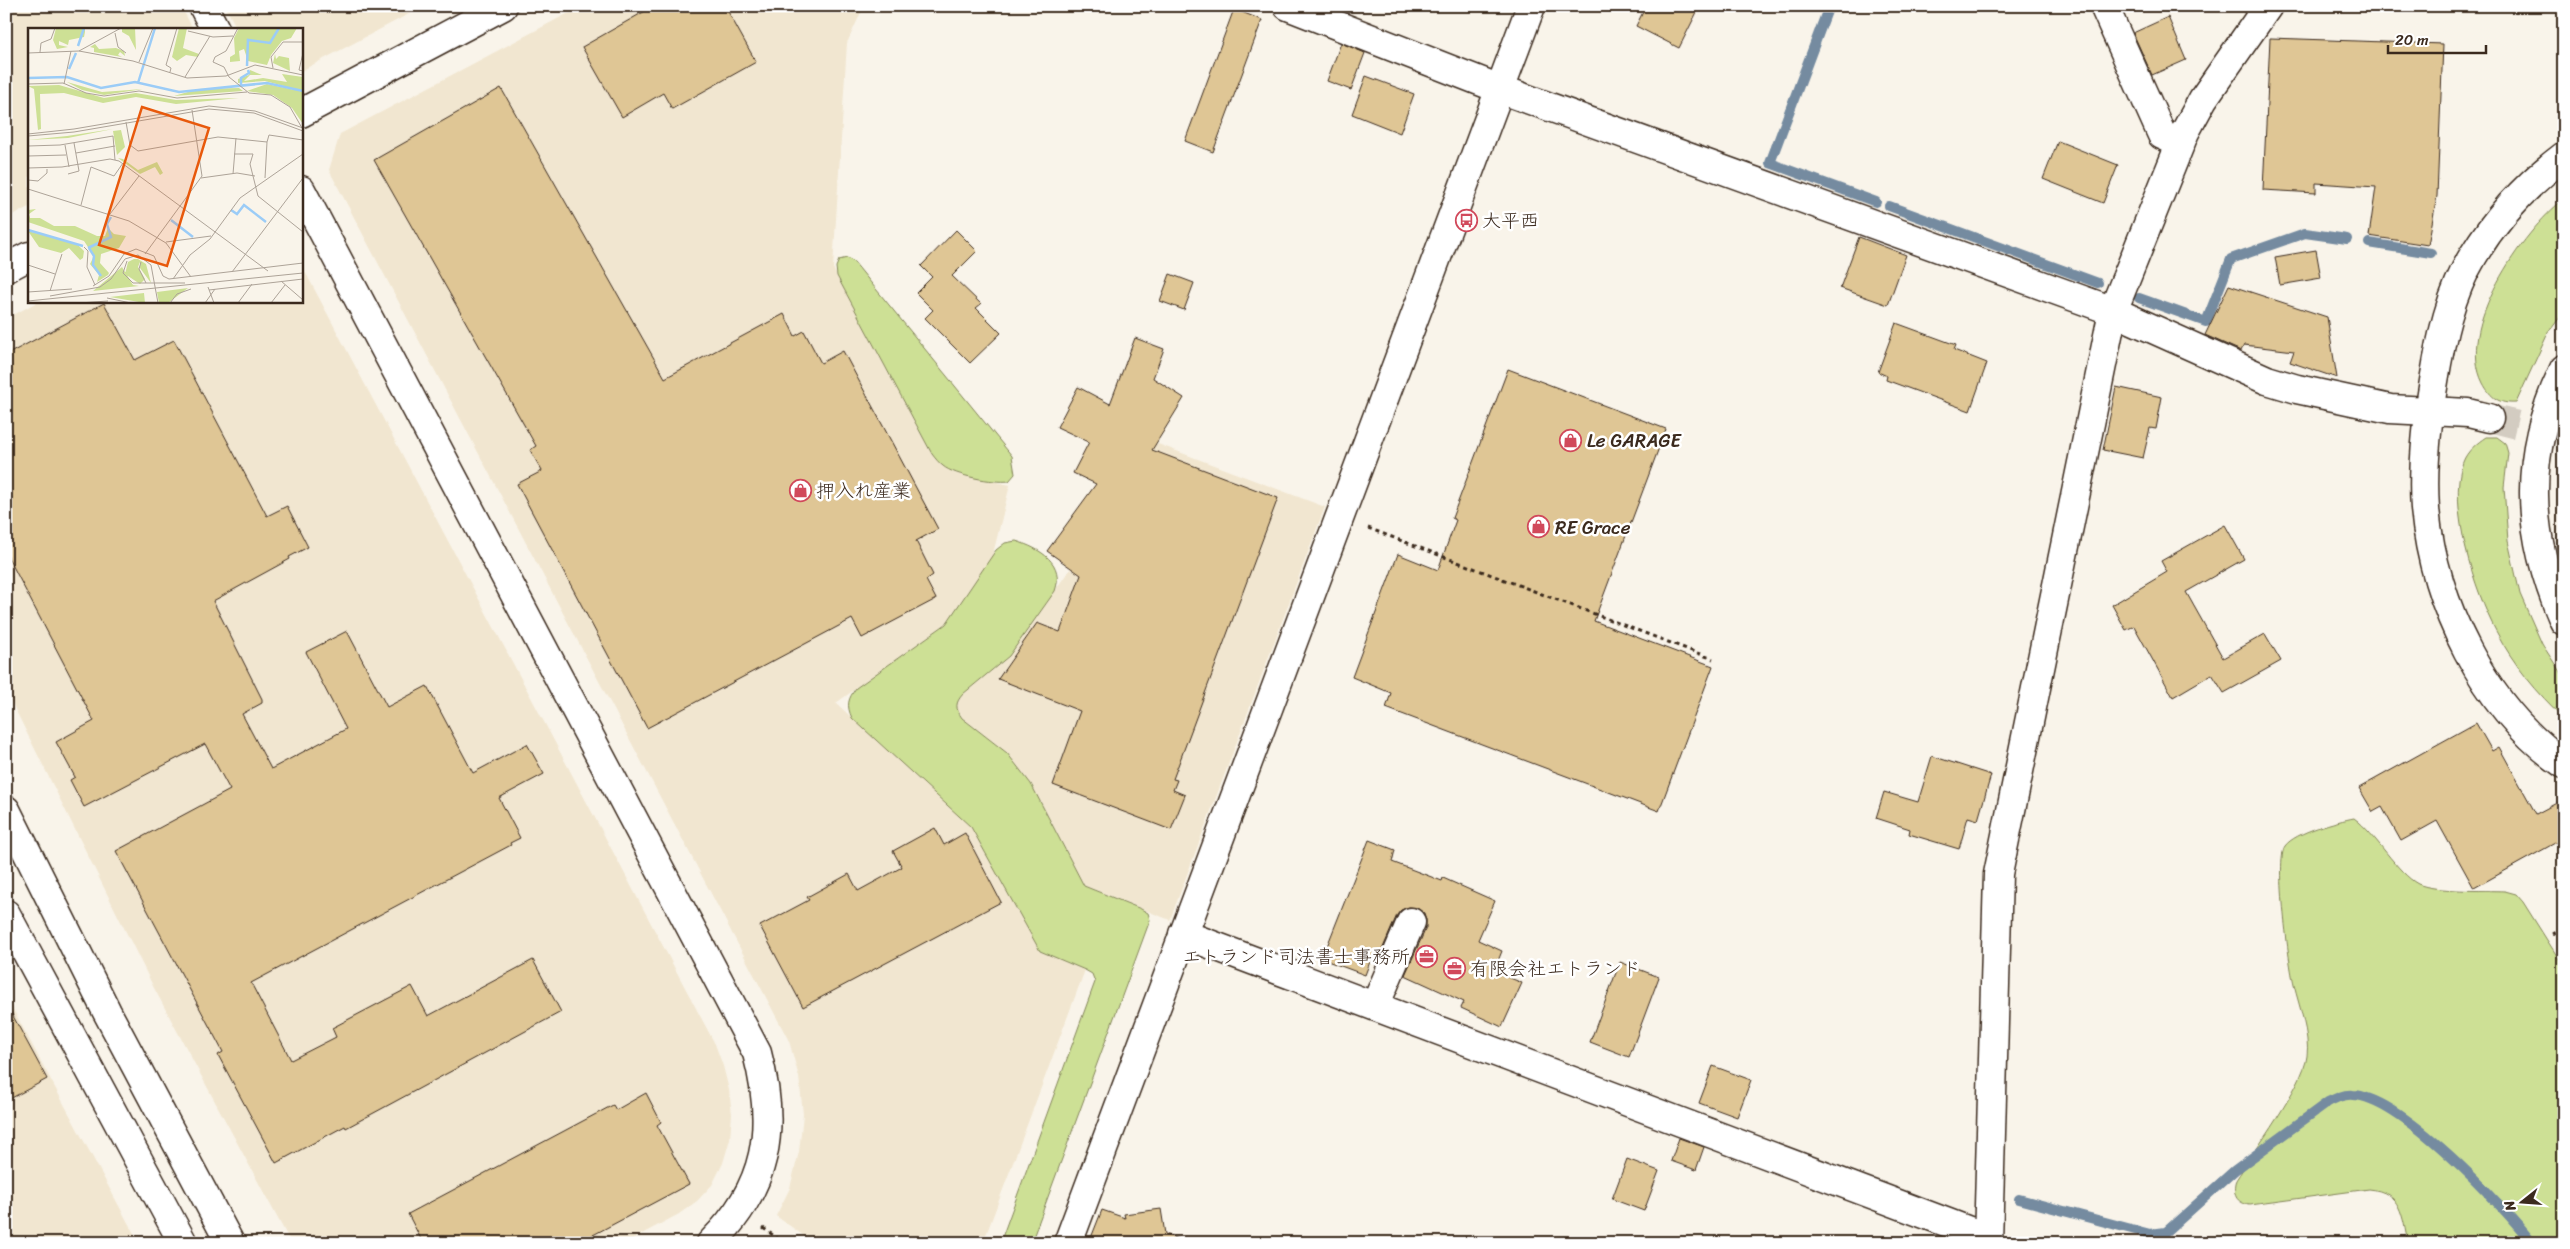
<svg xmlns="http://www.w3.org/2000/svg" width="2570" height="1249" viewBox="0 0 2570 1249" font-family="Sriracha,'Klee One',sans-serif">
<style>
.built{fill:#f1e6d0}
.green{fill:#cde095;stroke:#84855a}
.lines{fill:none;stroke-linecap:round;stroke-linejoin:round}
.stream{stroke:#758ba0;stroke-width:10}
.building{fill:#dfc695;stroke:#3b2a1e}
.minor-tunnel{stroke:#d3ccc1;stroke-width:28;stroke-dasharray:28 14;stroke-linecap:butt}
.minor-casing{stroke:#3b2a1e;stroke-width:31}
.highway-casing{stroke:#3b2a1e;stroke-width:31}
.path{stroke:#3b2a1e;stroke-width:3;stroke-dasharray:4 4;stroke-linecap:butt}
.minor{stroke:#fff;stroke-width:28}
.highway{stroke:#fff;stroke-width:28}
.labels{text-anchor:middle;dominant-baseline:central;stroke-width:5;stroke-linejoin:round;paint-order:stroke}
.poi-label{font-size:19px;fill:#3b2a1e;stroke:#fff;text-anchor:start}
.inset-river{fill:none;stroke:#9bccf7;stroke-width:2.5}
.inset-road{fill:none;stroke:#ada398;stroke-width:1}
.view{fill:#e8590c;fill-opacity:0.15;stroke:#e8590c;stroke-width:2.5}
.inset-edge{fill:none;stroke:#3b2a1e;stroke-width:2.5}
</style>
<rect width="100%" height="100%" fill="#f9f4ea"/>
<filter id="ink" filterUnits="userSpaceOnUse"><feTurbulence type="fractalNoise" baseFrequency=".02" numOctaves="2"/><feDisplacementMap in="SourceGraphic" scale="10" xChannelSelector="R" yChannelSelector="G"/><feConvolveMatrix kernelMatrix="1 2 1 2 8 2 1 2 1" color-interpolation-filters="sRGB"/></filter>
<g filter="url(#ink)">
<g class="built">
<polygon points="6,6 181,6 193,29 29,29 29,207 6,218"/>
<polygon points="225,6 424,6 301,71 301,29 237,29"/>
<polygon points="582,6 864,6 847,43 833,268 932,454 943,466 957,473 1010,485 992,558 946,624 836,703 971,827 1040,951 1085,970 983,1243 814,1243 776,1216 790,1188 799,1152 803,1114 799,1077 789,1041 329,170 340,134"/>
<polygon points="301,264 715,1044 723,1066 729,1090 732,1114 730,1139 723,1163 712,1185 697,1201 679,1214 625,1243 291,1243 154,988 6,691 6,319 39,301 301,301"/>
<polygon points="1150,441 1325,507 1170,920 1084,886 1031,784 1007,753 962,718 957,710 957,701 963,694 1009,656 1070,569 1074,571 1131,491"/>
<polygon points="6,996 52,1082 139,1243 6,1243"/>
</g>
<g class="green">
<path d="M 2564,199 L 2564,312 L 2548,333 L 2516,403 C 2499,404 2491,398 2483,383 C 2455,328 2522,232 2564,199 Z"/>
<path d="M 847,258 L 854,262 L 1012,456 L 1015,474 L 1009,481 C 994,483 955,476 943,466 C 939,463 935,458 932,454 L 837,276 L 836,267 L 839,260 Z"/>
<path d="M 2486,437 L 2497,437 L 2505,443 L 2508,453 L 2504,487 L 2508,541 L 2520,594 L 2542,644 L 2564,678 L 2564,718 C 2537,693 2513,664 2496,631 C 2475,592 2447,505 2463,462 C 2467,451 2477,443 2486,437 Z"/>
<path d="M 1016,541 C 1041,549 1065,563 1055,591 L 1009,656 L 963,694 C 955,703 955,708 962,718 L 1007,753 L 1031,784 L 1084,886 L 1141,909 L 1148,913 L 1150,920 L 1031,1243 L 1000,1243 L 1095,982 L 1092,974 L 1085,970 L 1040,951 L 971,827 L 852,718 C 846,705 848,699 856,688 L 946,624 L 996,550 L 1005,543 Z"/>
<path d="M 2354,818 C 2376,834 2397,873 2418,884 C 2436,892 2484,890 2505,891 L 2516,894 L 2523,902 L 2564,967 L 2564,1243 L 2408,1243 C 2402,1216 2402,1192 2369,1189 L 2250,1205 C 2236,1203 2232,1194 2236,1180 C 2253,1153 2304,1084 2307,1056 C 2310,1035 2299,1006 2294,985 C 2289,965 2275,860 2285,846 C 2295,832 2338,821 2354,818 Z"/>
</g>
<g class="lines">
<g class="stream">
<polyline points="1829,6 1770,163 1876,202"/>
<polyline points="1889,206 2098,283"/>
<polyline points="2369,243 2431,253"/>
<polyline points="2139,298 2206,322 2231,259 2305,233 2347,239"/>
<path d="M 2019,1199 L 2150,1234 L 2166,1232 L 2235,1170 L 2328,1102 C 2336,1098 2344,1094 2353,1095 C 2400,1096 2504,1206 2532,1243"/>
</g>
</g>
<g class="building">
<polygon points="654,6 725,6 756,62 672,109 663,93 622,117 582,47"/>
<polygon points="1646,6 1700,6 1679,48 1636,26"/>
<polygon points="1234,9 1262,20 1213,152 1185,141"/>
<polygon points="2168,17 2186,60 2152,75 2133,33"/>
<polygon points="2270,38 2443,44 2437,196 2428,245 2369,236 2376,187 2316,183 2316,193 2263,190"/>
<polygon points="1341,43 1365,53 1351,90 1327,81"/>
<polygon points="1366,76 1414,94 1400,133 1352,114"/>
<polygon points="501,88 665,378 784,314 795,336 804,331 821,363 843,351 938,529 916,541 933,575 926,580 936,599 862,638 852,619 647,728 517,484 542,471 530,450 536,446 374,160"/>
<polygon points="2058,141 2118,165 2103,203 2043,179"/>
<polygon points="956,230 977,251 952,276 981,304 976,308 1001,333 970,363 925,318 933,310 916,293 932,277 921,266"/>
<polygon points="1859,237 1906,255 1888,305 1840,288"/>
<polygon points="2316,250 2321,278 2280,285 2275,257"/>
<polygon points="1170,274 1194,283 1184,310 1160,301"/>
<polygon points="2229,285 2327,317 2337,378 2290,362 2294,351 2244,345 2241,351 2205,335"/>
<polygon points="104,303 135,360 174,340 267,516 287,506 308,547 289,557 290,559 213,601 262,699 262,703 242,714 271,769 346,729 306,652 347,631 387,707 427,686 473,773 527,744 544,774 499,798 520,838 510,843 511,845 251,983 291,1060 336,1037 332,1028 412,986 428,1016 533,960 561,1012 346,1128 345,1126 276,1163 218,1055 223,1052 116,851 230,790 205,744 84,807 70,780 75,777 56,742 94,721 6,553 6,355"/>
<polygon points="1896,323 1956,345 1954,350 1987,363 1970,411 1886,380 1887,376 1878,372"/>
<polygon points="1135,338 1164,349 1153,378 1184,398 1152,450 1278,498 1173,779 1177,780 1173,790 1185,795 1171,830 1053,785 1080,711 998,679 1037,623 1060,632 1081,575 1047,551 1096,484 1073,473 1089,442 1057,427 1078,387 1110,404"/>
<polygon points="1508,369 1666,429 1594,621 1713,666 1659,811 1386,708 1391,693 1352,677 1398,554 1438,570 1456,520 1452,518"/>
<polygon points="2116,387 2162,397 2156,429 2150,428 2143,458 2103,450"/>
<polygon points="2225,525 2244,559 2186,592 2223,658 2265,634 2281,661 2224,693 2212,674 2173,697 2134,626 2126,630 2112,605 2167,572 2161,561"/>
<polygon points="2476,723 2492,751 2499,747 2536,814 2564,799 2564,838 2474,888 2437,821 2401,841 2382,807 2373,812 2359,788"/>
<polygon points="1932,756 1991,775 1978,820 1968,817 1959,849 1909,834 1910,829 1876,818 1884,792 1918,802"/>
<polygon points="935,828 944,845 965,833 1001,902 803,1007 760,926 809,900 807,897 849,874 858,891 902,867 893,851"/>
<polygon points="1369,840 1395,850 1392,862 1442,881 1443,878 1495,901 1478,940 1502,951 1494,971 1522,983 1502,1027 1461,1008 1464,1002 1405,975 1426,928 1426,920 1424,913 1417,908 1409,907 1401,910 1397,915 1377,962 1371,959 1365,975 1322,959"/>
<polygon points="1620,962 1659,977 1629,1057 1590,1042"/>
<polygon points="6,1003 47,1079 6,1101"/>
<polygon points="1713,1066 1751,1080 1737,1117 1699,1103"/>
<polygon points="646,1093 661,1122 657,1125 689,1184 578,1243 423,1243 408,1214 613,1105 616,1110"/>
<polygon points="1679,1138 1704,1147 1696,1170 1671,1161"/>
<polygon points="1627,1159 1659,1171 1644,1211 1612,1199"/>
<polygon points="1161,1209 1165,1234 1183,1241 1182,1243 1089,1243 1102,1210 1125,1218 1124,1214"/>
</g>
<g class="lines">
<polyline class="minor-tunnel" points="2489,418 2564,436"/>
<defs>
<g id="minor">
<polyline points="203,6 215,29"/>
<polyline points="1288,6 1500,89 2113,311 2267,380 2297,389 2390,409 2468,413 2489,418"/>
<polyline points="2104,6 2162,135 2180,143"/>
<polyline points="301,113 503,6"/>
<path d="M 2564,156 C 2527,184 2497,216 2473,256 C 2450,294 2441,338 2434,381 C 2427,423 2422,467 2425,509 C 2434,604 2484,708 2564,764"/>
<path d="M 301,190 L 757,1053 C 777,1128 768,1187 711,1243"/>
<polyline points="6,268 29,256"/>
<polyline points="6,810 107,1012 230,1243"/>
<polyline points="6,914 183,1243"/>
<polyline points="1183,934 1988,1238"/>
<polyline points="1375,1006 1411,922"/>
<polyline points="1068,1243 1531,6"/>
<polyline points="1988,1243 1998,874 2113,311 2185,132 2203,99 2268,6"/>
</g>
<path id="highway" d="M 2564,369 C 2522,455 2526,534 2564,621"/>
</defs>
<use href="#minor" class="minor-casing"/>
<use href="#highway" class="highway-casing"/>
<g class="path">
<polyline points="1368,528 1713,659"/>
<polyline points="2552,934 2564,927"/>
<polyline points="763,1228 784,1243"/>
</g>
<use href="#minor" class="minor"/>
<use href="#highway" class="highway"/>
</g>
</g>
<defs>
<symbol id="bus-ring" viewBox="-11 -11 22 22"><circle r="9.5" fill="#fff" stroke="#d1495b" stroke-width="1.5"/><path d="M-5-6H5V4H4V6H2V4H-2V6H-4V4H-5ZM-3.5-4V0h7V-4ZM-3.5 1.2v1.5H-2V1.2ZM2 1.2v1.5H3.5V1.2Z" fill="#d1495b"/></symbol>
<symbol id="shop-ring" viewBox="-11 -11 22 22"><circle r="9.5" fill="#fff" stroke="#d1495b" stroke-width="1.5"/><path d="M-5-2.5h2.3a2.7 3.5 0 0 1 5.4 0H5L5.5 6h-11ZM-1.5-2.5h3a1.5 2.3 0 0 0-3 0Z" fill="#d1495b"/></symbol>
<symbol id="office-ring" viewBox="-11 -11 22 22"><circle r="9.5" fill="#fff" stroke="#d1495b" stroke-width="1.5"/><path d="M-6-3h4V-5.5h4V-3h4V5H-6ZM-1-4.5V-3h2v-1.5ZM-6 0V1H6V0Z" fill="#d1495b"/></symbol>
</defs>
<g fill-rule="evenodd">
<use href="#bus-ring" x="1454" y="208" width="25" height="25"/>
<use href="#shop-ring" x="1558" y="428" width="25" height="25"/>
<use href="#shop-ring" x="788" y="478" width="25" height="25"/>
<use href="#shop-ring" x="1526" y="514" width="25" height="25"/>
<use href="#office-ring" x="1414" y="944" width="25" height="25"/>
<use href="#office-ring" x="1442" y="956" width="25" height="25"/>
</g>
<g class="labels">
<g class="poi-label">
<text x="1482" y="220">大平西</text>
<text x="1587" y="440">Le GARAGE</text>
<text x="816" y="490">押入れ産業</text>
<text x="1555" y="527">RE Grace</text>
<text x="1410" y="956" text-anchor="end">エトランド司法書士事務所</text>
<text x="1470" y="968">有限会社エトランド</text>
</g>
</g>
<g transform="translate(28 28)">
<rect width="275" height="275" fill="#f9f4ea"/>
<path d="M 28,0 L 57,0 L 57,4 L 56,9 L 41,12 L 40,17 L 31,13 L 31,17 L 40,19 L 29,21 L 25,12 ZM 94,0 L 107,0 L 108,22 L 101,8 L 94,4 ZM 151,0 L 159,0 L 155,20 L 171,26 L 170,29 L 158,27 L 149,33 L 144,29 ZM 211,0 L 269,0 L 263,10 L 254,13 L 243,27 L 239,37 L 220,33 L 216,21 L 211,23 L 212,33 L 202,34 L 202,29 L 207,26 L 206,10 ZM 67,16 L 71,21 L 88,20 L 96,23 L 97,28 L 92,24 L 90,27 L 94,29 L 66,24 L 66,20 L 62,19 ZM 247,26 L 248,31 L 251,28 L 261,30 L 262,43 L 245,35 ZM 222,42 L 234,47 L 222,47 L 216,53 L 235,50 L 259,54 L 254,46 L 275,49 L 275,96 L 264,80 L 245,67 L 219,63 L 239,56 L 267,62 L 267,61 L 237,53 L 210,55 L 210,51 L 221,47 ZM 39,54 L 74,64 L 115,61 L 76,67 L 54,62 ZM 31,57 L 76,70 L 108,65 L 148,72 L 211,70 L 148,76 L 108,69 L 75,75 L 36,65 L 12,66 L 13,101 L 10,102 L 6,61 L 0,58 ZM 211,60 L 215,63 L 146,68 L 170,61 ZM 85,101 L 40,110 L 0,112 L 39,108 ZM 93,102 L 97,119 L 89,127 L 85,103 ZM 90,130 L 95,131 L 110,142 L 129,134 L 135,145 L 132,147 L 127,139 L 112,146 ZM 8,181 L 1,186 L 2,190 L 12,190 L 26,198 L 47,198 L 69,208 L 77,208 L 80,200 L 86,206 L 98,208 L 91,220 L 73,226 L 72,235 L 81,245 L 80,247 L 69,254 L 71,247 L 62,236 L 66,228 L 56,213 L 0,194 L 0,182 ZM 0,203 L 49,216 L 56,223 L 55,230 L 52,232 L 41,220 L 33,225 L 11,219 ZM 106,231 L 110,231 L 118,236 L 123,255 L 112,240 L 112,234 L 110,239 L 117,251 L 112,256 L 97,246 L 100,234 ZM 94,239 L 105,257 L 111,258 L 65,263 ZM 160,260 L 140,275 L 131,275 L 129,264 ZM 116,265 L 117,275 L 82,269 Z" fill="#cde095"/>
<path class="inset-river" d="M 50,18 L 56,0M 219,38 L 220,12 L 242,15 L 251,0M 41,41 L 48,25M 0,50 L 39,49 L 73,60 L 107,54 L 151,64 L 239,55 L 275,63M 110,55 L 127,0M 213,57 L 213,50 L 221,45 L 220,42M 203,182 L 209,186 L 216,177 L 238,194M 143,192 L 165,209M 0,202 L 55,218M 60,220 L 83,209 L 79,196 L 83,189M 61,220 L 66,228 L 65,237 L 73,248"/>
<path class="inset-road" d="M 210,0 L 198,23 L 187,29 L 185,34 L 196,39 L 201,49 L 221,65 L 243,67 L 262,79 L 274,100M 160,3 L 185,9 L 205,8M 87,5 L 90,19 L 98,25M 51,23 L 93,0M 12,24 L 13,15 L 23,11 L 27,0M 0,25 L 51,23 L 105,33 L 159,50 L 198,48 L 227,37 L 275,47M 275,25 L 271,42 L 275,43M 111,34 L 125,0M 245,40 L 243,29 L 255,14 L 275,14M 142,44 L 143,40 L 138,37 L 149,0M 157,49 L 182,8M 0,56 L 35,55 L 58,65 L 76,68 L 111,63 L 149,70 L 219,64M 36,56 L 43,23M 98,94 L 102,117 L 110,123 L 190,109 L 239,114 L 241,107 L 275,112M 0,106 L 46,101 L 181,78 L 227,83 L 275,100M 0,108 L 46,104 L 181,81 L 226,85 L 275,103M 37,117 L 41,139M 0,118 L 32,117 L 85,108 L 87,132M 48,125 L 87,118M 206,126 L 225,126 L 222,136 L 230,168 L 275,204M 0,128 L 38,127M 0,140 L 34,139 L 82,131 L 91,133 L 240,243M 40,146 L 51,143 L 46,115M 205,146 L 208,110M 173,150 L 209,145 L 227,148M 237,150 L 239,114M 0,152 L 10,153 L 19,145 L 19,141M 0,161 L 101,193 L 138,215 L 163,249M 53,177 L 63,139 L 86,148 L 95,135M 82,186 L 111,148M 138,214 L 183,208M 56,219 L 60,223 L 59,239 L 67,257M 117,226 L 174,148 L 164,82M 99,233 L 95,245 L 105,255 L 157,255M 113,234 L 111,241 L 118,255M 0,237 L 27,246M 204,244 L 275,150M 145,251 L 162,227 L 182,211 L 212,170 L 275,126M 253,253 L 275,272M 65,258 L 81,248 L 96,226 L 108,221 L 126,228 L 135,248 L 141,251 L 275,235M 180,259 L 186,275M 181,262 L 275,251M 22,263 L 34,226M 0,264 L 44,261M 22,268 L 72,259 L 83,251 L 97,231 L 110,227 L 123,237 L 130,275M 79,270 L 103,275M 0,273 L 275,245M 51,275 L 80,273M 142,275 L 149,266 L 163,261M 177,275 L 187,261M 210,275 L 224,256M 243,275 L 257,257"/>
<path class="view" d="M 114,79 L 181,100 L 139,238 L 71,217 Z"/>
<rect width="275" height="275" class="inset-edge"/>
</g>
<rect width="2570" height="1249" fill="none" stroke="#fff" stroke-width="25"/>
<rect x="12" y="12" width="2545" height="1224" fill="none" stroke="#3b2a1e" stroke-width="2" filter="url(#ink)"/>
<g transform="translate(2522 1202) rotate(253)" stroke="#ffffff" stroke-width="4" paint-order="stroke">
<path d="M0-4L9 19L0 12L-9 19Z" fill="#3b2a1e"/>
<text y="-8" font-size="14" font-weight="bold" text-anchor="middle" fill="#3b2a1e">N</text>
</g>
<path d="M2388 45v8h98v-8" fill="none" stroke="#3b2a1e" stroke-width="2.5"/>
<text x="2395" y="45" font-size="15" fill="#3b2a1e" stroke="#ffffff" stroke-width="4" paint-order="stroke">20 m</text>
</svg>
